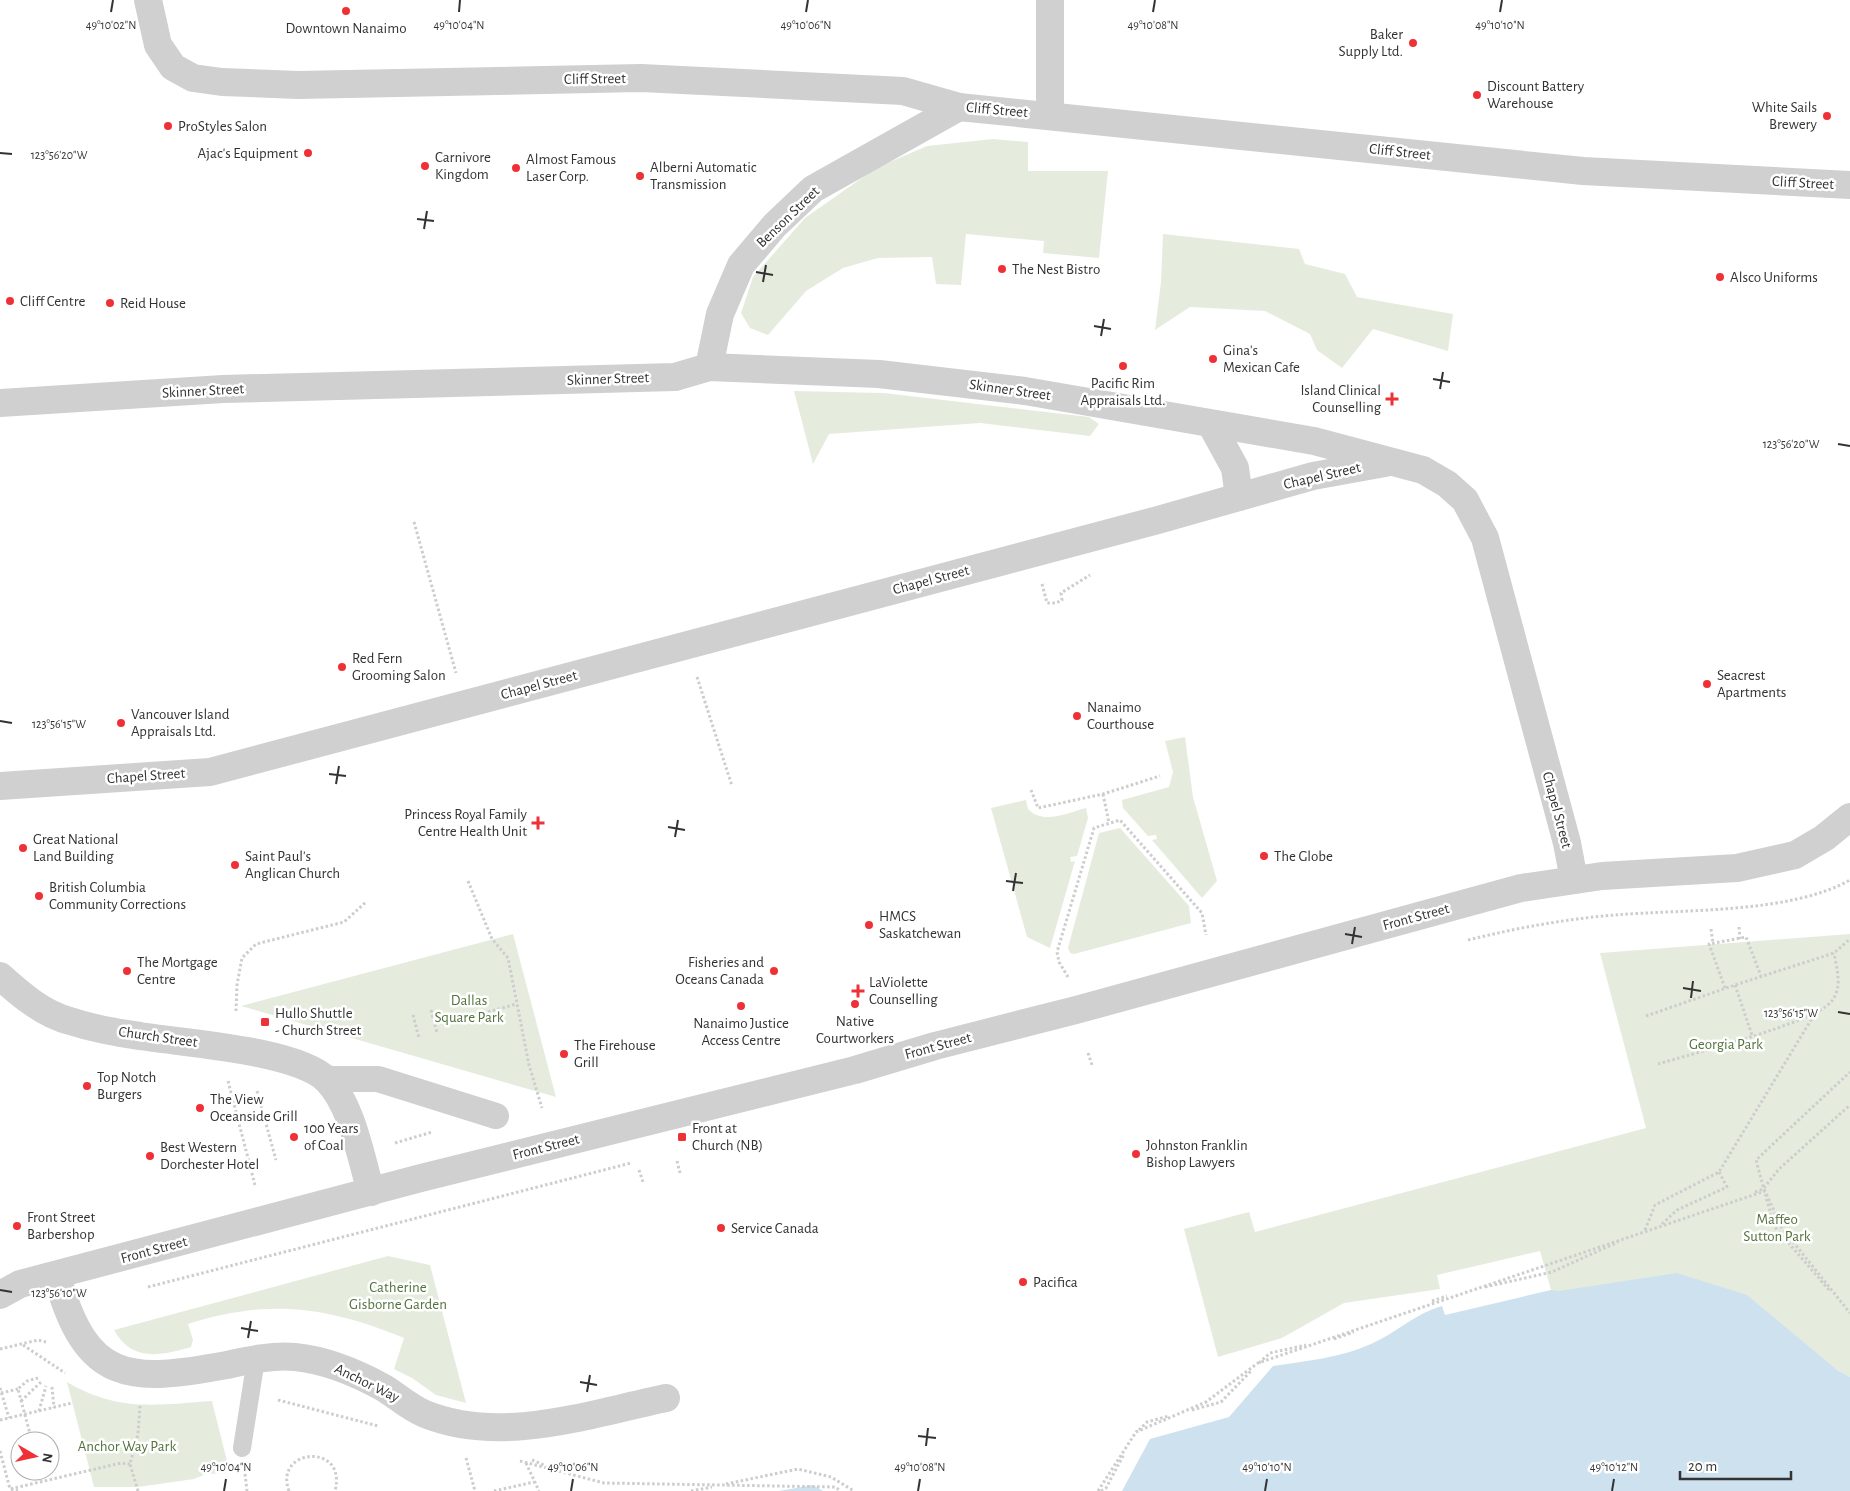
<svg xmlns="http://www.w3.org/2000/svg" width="1850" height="1491" viewBox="0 0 1850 1491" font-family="'Alegreya Sans',sans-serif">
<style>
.green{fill:#e5ecde}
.water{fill:#cde1ef}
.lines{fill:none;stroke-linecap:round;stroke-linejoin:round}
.path{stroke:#cdcdcd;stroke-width:3;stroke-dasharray:2.5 2.5;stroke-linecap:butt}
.service{stroke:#d0d0d0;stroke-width:18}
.pedestrian{stroke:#d0d0d0;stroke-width:26}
.minor{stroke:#d0d0d0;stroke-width:28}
.tertiary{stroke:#d0d0d0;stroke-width:28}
.ticks{fill:none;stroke:#333;stroke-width:2}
.poi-dot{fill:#ee3037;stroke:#fff;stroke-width:2}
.labels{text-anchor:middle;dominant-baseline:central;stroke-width:5;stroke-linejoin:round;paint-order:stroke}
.poi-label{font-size:15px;fill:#333;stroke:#fff;text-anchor:start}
.street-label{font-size:15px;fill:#333;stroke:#fff}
.park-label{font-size:15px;fill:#53723c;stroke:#fff}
.ticks-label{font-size:12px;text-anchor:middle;fill:#333;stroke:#fff;stroke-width:5;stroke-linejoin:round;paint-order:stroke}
</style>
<rect width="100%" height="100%" fill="#fff"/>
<g class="green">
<polygon points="993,139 1028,142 1028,171 1108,171 1099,258 1043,253 1044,241 966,234 961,285 936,284 932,257 878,258 843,268 806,291 768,335 750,328 741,313 753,277 805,218 876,168 927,146"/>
<polygon points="1163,234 1299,249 1305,264 1345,274 1357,297 1453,314 1448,351 1373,329 1342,368 1317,350 1310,334 1265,311 1190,307 1155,330 1161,282"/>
<polygon points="794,391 884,393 1089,417 1099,424 1090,436 980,423 829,434 813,464"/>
<polygon points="1185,737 1193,797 1217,881 1202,898 1152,840 1157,839 1156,835 1148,836 1123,808 1122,800 1169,787 1173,772 1165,741"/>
<path d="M 1026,800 L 1028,809 C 1043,825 1067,813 1086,808 L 1088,818 L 1077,856 L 1070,857 L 1071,862 L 1075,861 L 1050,948 L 1027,937 L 991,808 Z"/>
<polygon points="1120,828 1189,906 1191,923 1074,954 1070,953 1068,948 1099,833"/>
<polygon points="513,934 556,1097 241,1006"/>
<polygon points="1850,934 1850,1377 1837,1370 1551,1290 1540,1251 1437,1275 1440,1289 1344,1303 1282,1338 1218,1357 1184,1229 1249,1212 1255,1232 1646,1128 1600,953"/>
<path d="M 388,1256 L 430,1265 L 466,1403 L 436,1395 L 412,1378 L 394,1369 L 404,1338 C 329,1307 267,1298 188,1324 L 193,1340 L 191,1347 C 160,1356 132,1362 114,1330 Z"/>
<path d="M 67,1382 C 118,1412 155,1405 212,1401 L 229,1469 L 225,1473 L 206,1474 L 194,1479 L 138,1487 L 94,1487 Z"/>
</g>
<g class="water">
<path d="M 1677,1273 L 1747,1295 L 1837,1370 L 1850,1377 L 1850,1491 L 1122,1491 L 1150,1439 L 1229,1417 L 1273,1366 C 1305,1361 1340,1358 1371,1344 C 1396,1333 1416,1313 1442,1306 L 1445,1315 L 1551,1290 L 1559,1291 Z"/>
<polygon points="813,1485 823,1491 779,1491"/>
</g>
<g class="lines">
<g class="path">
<polyline points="414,522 456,673"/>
<polyline points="1042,584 1047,603 1056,603 1062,600 1061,593 1090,575"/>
<polyline points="697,677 732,786"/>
<polyline points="1031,790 1038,808 1103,794 1160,776"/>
<polyline points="1103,794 1109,823"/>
<polyline points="468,881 492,939 508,958 529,1065 542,1108"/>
<polyline points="1739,927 1740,939"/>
<polyline points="1711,929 1713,943"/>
<path d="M 1468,940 C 1517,928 1565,919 1615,915 C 1685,909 1789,914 1850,880"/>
<polyline points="1068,977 1059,962 1057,952 1094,828 1120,820 1202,913 1206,935"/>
<polyline points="1735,985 1752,1035"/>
<polyline points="1725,988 1709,944 1746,937 1761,976"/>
<polyline points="431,1010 437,1033"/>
<polyline points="236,1011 237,985 242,958 256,944 344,922 366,902"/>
<polyline points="488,1012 516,1004"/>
<polyline points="413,1015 419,1038"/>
<polyline points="1646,1016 1735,985 1834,953 1850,939"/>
<polyline points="1088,1053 1092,1065"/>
<path d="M 1658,1064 C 1691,1054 1813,1023 1831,1002 C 1843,988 1837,969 1834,953"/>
<polyline points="228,1081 255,1185"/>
<polyline points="257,1091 276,1160"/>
<polyline points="395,1143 432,1132"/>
<polyline points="677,1161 680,1173"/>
<polyline points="639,1170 643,1182"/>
<polyline points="1755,1192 1763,1189 1779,1169 1850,1105"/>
<polyline points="1662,1224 1677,1210 1727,1187 1719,1172"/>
<polyline points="1645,1230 1655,1205 1719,1172 1817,1010"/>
<polyline points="148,1287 631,1163"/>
<polyline points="1485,1287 1552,1272 1618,1242"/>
<polyline points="1829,1290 1774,1226 1756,1160 1850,1072"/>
<polyline points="1432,1301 1447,1296"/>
<polyline points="1334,1339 1354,1332"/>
<polyline points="23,1345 65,1373"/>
<polyline points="0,1349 38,1340 46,1342"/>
<polyline points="1259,1363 1270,1353 1306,1345"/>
<polyline points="52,1387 54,1408"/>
<polyline points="0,1388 9,1418"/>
<polyline points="1,1393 18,1389"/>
<polyline points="278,1400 378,1426"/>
<polyline points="21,1401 41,1382"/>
<polyline points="1192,1410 1221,1402 1251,1371"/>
<polyline points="39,1411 46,1386"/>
<polyline points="0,1420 72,1403"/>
<polyline points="1139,1430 1147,1422 1169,1416"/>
<polyline points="32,1441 18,1389 27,1381 38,1378"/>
<polyline points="0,1451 10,1489 121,1463 130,1464"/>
<polyline points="466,1458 475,1491"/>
<polyline points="532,1460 546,1466"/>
<polyline points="520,1461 604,1483 835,1487 841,1491"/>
<polyline points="526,1463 539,1491"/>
<polyline points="39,1471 42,1481"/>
<polyline points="245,1474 247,1491"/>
<polyline points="726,1484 798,1469 831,1477 854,1491"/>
<polyline points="11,1489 18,1491"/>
<polyline points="138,1491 130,1464 138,1434 140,1406"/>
<path d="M 289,1491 C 273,1448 348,1442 335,1491"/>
<polyline points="494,1491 534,1482"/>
<polyline points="691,1491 712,1487"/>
<polyline points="1098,1491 1136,1432 1206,1402 1258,1363 1765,1191 1782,1228 1850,1313"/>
<polyline points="1101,1491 1106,1488 1124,1454"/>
</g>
<polyline class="service" points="242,1448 256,1359"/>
<polyline class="pedestrian" points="326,1079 378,1079 496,1116"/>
<g class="minor">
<polyline points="148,0 158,45 173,67 193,78 222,82 298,85 641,78 903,91 959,107 1583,171 1850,185"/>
<polyline points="1050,0 1050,115"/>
<polyline points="709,367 720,314 741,265 775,225 813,189 959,107"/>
<polyline points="0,403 223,389 675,377 709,367 879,374 1025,391 1314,441 1423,470 1447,484 1465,500 1485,538 1567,843 1574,880"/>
<polyline points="1211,424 1235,468 1239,497"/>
<polyline points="0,786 210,772 1158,520 1313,476 1385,463"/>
<path d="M 0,976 C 20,994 43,1014 70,1021 C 92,1028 117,1033 140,1036 C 183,1043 297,1050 327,1080 C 352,1105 361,1158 371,1192"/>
<path d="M 57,1276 C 86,1383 129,1383 227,1365 C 249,1360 273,1355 295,1357 C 325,1360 357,1373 384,1388 C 397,1396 410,1408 425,1414 C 502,1445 589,1414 666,1398"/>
</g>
<polyline class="tertiary" points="0,1295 20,1284 421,1178 855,1070 935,1046 1076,1010 1521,888 1602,876 1737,868 1795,855 1824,838 1850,817"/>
</g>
<path class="ticks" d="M 111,12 L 113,0M 459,12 L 460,0M 806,12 L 808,0M 1153,12 L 1155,0M 1500,12 L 1502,0M 0,153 L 12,154M 417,219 L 434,221M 424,229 L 427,211M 756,272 L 773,275M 763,282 L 766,265M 1094,326 L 1111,329M 1101,336 L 1104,319M 1433,379 L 1450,382M 1440,389 L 1443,372M 1838,444 L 1850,446M 0,721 L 12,723M 329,774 L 346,776M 336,784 L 339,766M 668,827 L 685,830M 675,837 L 678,820M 1006,881 L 1023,883M 1013,891 L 1016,873M 1345,934 L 1362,937M 1352,944 L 1355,927M 1683,988 L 1701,991M 1691,998 L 1693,981M 1838,1012 L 1850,1014M 0,1290 L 12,1292M 241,1328 L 258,1331M 248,1338 L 251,1321M 580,1382 L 597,1385M 587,1392 L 590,1375M 918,1436 L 936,1438M 926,1446 L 928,1428M 224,1491 L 226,1479M 571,1491 L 573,1479M 918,1491 L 920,1479M 1265,1491 L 1267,1479M 1612,1491 L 1614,1479"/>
<g class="poi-dot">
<circle cx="346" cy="11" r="5"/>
<circle cx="1413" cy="43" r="5"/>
<circle cx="1477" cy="95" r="5"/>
<circle cx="1827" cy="116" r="5"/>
<circle cx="168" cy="126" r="5"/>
<circle cx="308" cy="153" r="5"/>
<circle cx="425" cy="166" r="5"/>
<circle cx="516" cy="168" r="5"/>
<circle cx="640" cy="176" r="5"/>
<circle cx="1002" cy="269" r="5"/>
<circle cx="1720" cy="277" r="5"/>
<circle cx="10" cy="301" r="5"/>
<circle cx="110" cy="303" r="5"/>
<circle cx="1213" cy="359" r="5"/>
<circle cx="1123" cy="366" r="5"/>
<path d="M1389.5 391.5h5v5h5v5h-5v5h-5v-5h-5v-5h5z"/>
<circle cx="342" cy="667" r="5"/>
<circle cx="1707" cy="684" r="5"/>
<circle cx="1077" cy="716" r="5"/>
<circle cx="121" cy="723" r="5"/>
<path d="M535.5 815.5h5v5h5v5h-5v5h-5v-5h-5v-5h5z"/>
<circle cx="23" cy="848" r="5"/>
<circle cx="1264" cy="856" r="5"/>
<circle cx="235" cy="865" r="5"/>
<circle cx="39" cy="896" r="5"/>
<circle cx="869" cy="925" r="5"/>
<circle cx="127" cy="971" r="5"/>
<circle cx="774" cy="971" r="5"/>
<path d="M855.5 983.5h5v5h5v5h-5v5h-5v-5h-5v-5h5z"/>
<circle cx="855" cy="1004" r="5"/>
<circle cx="741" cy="1006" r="5"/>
<rect x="260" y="1017" width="10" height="10" rx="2.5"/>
<circle cx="564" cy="1054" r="5"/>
<circle cx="87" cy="1086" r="5"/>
<circle cx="200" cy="1108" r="5"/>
<circle cx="294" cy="1137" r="5"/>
<rect x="677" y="1132" width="10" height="10" rx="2.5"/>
<circle cx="1136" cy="1154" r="5"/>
<circle cx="150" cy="1156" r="5"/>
<circle cx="17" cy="1226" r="5"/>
<circle cx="721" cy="1228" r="5"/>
<circle cx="1023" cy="1282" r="5"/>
</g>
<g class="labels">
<g class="poi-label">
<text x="346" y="28" text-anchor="middle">Downtown Nanaimo</text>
<text x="1403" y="34" text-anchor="end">Baker<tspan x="1403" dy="17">Supply Ltd.</tspan></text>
<text x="1487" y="86">Discount Battery<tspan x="1487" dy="17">Warehouse</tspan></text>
<text x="1817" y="107" text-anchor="end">White Sails<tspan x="1817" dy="17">Brewery</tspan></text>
<text x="178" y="126">ProStyles Salon</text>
<text x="298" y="153" text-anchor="end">Ajac's Equipment</text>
<text x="435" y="157">Carnivore<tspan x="435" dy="17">Kingdom</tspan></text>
<text x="526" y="159">Almost Famous<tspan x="526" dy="17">Laser Corp.</tspan></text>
<text x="650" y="167">Alberni Automatic<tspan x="650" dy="17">Transmission</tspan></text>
<text x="1012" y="269">The Nest Bistro</text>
<text x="1730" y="277">Alsco Uniforms</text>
<text x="20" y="301">Cliff Centre</text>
<text x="120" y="303">Reid House</text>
<text x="1223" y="350">Gina's<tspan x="1223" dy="17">Mexican Cafe</tspan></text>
<text x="1123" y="383" text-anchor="middle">Pacific Rim<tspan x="1123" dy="17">Appraisals Ltd.</tspan></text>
<text x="1381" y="390" text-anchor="end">Island Clinical<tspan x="1381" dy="17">Counselling</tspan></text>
<text x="352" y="658">Red Fern<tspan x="352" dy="17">Grooming Salon</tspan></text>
<text x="1717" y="675">Seacrest<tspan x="1717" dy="17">Apartments</tspan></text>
<text x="1087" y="707">Nanaimo<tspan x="1087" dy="17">Courthouse</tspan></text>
<text x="131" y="714">Vancouver Island<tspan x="131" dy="17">Appraisals Ltd.</tspan></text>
<text x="527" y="814" text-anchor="end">Princess Royal Family<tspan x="527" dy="17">Centre Health Unit</tspan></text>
<text x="33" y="839">Great National<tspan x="33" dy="17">Land Building</tspan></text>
<text x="245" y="856">Saint Paul's<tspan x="245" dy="17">Anglican Church</tspan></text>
<text x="1274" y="856">The Globe</text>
<text x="49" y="887">British Columbia<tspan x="49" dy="17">Community Corrections</tspan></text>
<text x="879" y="916">HMCS<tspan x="879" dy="17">Saskatchewan</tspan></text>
<text x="137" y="962">The Mortgage<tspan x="137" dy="17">Centre</tspan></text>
<text x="764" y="962" text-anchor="end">Fisheries and<tspan x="764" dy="17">Oceans Canada</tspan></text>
<text x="869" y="982">LaViolette<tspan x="869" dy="17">Counselling</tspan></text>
<text x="275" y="1013">Hullo Shuttle<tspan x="275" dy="17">- Church Street</tspan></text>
<text x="855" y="1021" text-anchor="middle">Native<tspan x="855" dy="17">Courtworkers</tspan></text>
<text x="741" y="1023" text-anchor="middle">Nanaimo Justice<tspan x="741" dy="17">Access Centre</tspan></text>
<text x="574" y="1045">The Firehouse<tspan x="574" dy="17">Grill</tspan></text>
<text x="97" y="1077">Top Notch<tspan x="97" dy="17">Burgers</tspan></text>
<text x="210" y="1099">The View<tspan x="210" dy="17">Oceanside Grill</tspan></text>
<text x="304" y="1128">100 Years<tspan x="304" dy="17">of Coal</tspan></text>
<text x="692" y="1128">Front at<tspan x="692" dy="17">Church (NB)</tspan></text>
<text x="1146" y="1145">Johnston Franklin<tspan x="1146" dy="17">Bishop Lawyers</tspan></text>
<text x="160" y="1147">Best Western<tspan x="160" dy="17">Dorchester Hotel</tspan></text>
<text x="27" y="1217">Front Street<tspan x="27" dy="17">Barbershop</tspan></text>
<text x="731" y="1228">Service Canada</text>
<text x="1033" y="1282">Pacifica</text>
</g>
<g class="street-label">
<text transform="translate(595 79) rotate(-1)">Cliff Street</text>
<text transform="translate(997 110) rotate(5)">Cliff Street</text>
<text transform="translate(1400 152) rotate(6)">Cliff Street</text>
<text transform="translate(1803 183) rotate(3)">Cliff Street</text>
<text transform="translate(788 217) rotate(-44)">Benson Street</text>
<text transform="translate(608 379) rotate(-2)">Skinner Street</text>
<text transform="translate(1010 390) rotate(8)">Skinner Street</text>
<text transform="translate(203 391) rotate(-3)">Skinner Street</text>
<text transform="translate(1322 476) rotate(-13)">Chapel Street</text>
<text transform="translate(931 580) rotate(-15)">Chapel Street</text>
<text transform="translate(539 685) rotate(-15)">Chapel Street</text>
<text transform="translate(146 776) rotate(-4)">Chapel Street</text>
<text transform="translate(1557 810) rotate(75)">Chapel Street</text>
<text transform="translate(1416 917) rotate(-15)">Front Street</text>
<text transform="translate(158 1037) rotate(8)">Church Street</text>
<text transform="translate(938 1046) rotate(-15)">Front Street</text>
<text transform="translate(546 1147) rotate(-14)">Front Street</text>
<text transform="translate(154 1250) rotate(-15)">Front Street</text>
<text transform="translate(367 1383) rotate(26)">Anchor Way</text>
</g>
<g class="park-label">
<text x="469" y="1000">Dallas<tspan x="469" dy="17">Square Park</tspan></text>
<text x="1726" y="1044">Georgia Park</text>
<text x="1777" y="1219">Maffeo<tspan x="1777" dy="17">Sutton Park</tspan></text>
<text x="398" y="1287">Catherine<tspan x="398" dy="17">Gisborne Garden</tspan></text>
<text x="127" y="1446">Anchor Way Park</text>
</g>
</g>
<g class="ticks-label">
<text x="111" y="29">49°10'02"N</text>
<text x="459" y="29">49°10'04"N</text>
<text x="806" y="29">49°10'06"N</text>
<text x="1153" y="29">49°10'08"N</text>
<text x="1500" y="29">49°10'10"N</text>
<text x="59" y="159">123°56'20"W</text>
<text x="1791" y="448">123°56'20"W</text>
<text x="59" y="728">123°56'15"W</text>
<text x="1791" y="1017">123°56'15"W</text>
<text x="59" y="1297">123°56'10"W</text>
<text x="226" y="1471">49°10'04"N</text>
<text x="573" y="1471">49°10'06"N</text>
<text x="920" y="1471">49°10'08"N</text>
<text x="1267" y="1471">49°10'10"N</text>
<text x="1614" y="1471">49°10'12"N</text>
</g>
<g transform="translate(35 1456) rotate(99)"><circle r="24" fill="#ffffff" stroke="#adadad"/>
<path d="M0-4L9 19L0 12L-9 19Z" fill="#ee3037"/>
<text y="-8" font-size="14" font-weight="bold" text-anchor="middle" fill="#333333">N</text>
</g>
<path d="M1680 1471v8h111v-8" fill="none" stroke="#333333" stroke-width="2.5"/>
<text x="1688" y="1471" font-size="15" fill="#333333" stroke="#ffffff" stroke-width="4" paint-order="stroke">20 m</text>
</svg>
